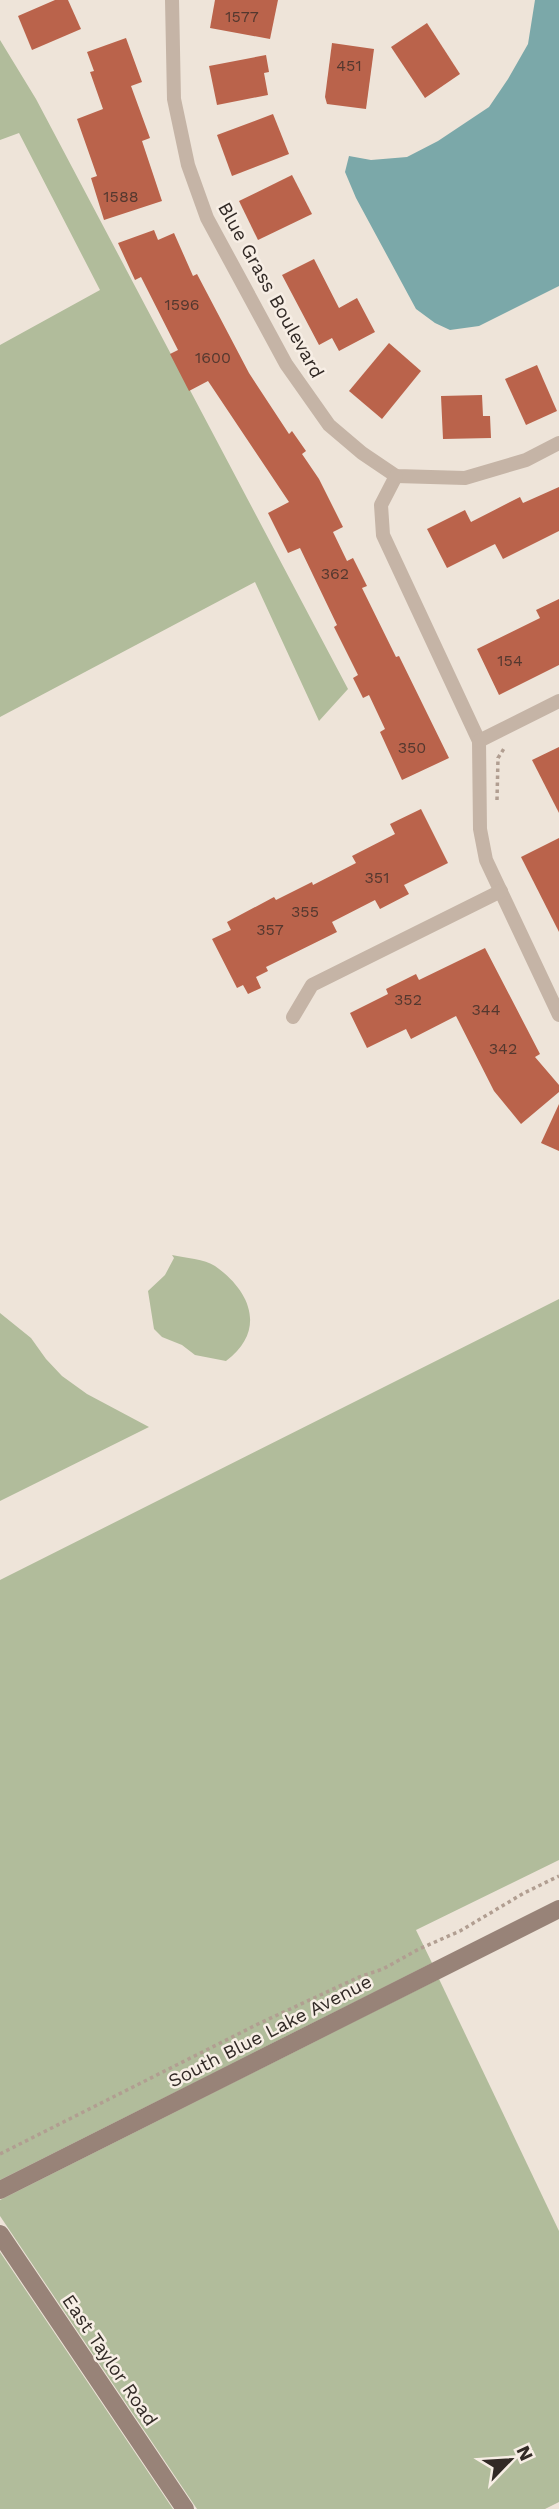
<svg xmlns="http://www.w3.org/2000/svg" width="559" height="2509" viewBox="0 0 559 2509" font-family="'Work Sans',sans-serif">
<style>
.green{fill:#b1bc9b}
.water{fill:#7ba8a9}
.building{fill:#ba634b}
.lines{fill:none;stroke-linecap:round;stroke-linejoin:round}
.path{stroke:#b19e91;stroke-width:3.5;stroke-dasharray:3.5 3.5;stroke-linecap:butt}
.minor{stroke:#c5b4a6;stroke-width:14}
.secondary{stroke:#988378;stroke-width:18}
.labels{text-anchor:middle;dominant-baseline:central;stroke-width:5;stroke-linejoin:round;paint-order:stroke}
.number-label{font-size:16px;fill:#54382f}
.street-label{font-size:19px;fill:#322a26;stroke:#f7eee5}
</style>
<rect width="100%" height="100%" fill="#eee4d9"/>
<g class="green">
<polygon points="0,40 36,99 348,689 319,721 255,582 0,717 0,345 100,290 19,133 0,140"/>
<path d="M 172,1255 C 185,1258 205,1259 215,1266 C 252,1292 266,1331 226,1361 L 195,1355 L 182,1345 L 162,1337 L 154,1329 L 148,1291 L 165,1275 L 174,1258 Z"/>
<polygon points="559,1299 559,1860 416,1930 432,1963 0,2180 0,1580"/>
<polygon points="0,1313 31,1338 46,1359 62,1376 87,1394 149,1427 0,1501"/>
<polygon points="439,1979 559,2231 559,2502 545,2509 197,2509 0,2216 0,2200"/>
<polygon points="0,2252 173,2509 0,2509"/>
</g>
<polygon class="water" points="535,0 559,0 559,286 479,326 450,330 435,323 416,309 356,198 345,172 349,156 371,160 407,157 438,141 489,107 508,79 528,44"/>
<g class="building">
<polygon points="55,0 68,0 81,29 32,50 18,16"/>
<polygon points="215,0 278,0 270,39 210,28"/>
<polygon points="427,23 460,74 425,98 391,47"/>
<polygon points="126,38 142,82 131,86 150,138 142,141 162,201 104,220 91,178 97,176 77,119 103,109 90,72 94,71 87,52"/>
<polygon points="332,43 374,49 366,109 327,104 325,97"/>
<polygon points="266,55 269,72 264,73 268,95 217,105 209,66"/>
<polygon points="273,114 289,154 232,176 217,135"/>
<polygon points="292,175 312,214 258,240 239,201"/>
<polygon points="154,230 158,240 174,233 193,276 197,274 249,373 289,434 292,431 306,451 302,454 319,479 343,527 333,532 347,561 353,558 367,586 362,588 396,657 399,656 449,758 402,780 380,732 385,729 369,695 363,698 353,678 358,675 334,627 337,625 300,548 288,553 268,513 289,502 208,381 189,391 170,354 178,350 141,277 135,280 118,243"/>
<polygon points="314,259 339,308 357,298 375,332 339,351 332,338 319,345 282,275"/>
<polygon points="389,343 421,371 382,419 349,391"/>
<polygon points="537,365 557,411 526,425 505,379"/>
<polygon points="482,395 483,416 490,416 491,438 443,439 441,396"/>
<polygon points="559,487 559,531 503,559 495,544 447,568 427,529 465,510 471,522 520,497 523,503"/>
<polygon points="559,599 559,665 499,695 477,649 540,618 536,610"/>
<polygon points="559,747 559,813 532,760"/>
<polygon points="421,809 448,863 404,885 409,894 380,909 375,900 332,922 337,932 266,967 268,971 256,977 261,988 248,994 243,985 237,988 212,939 231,930 227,922 274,897 276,900 312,882 313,885 356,863 352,856 395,834 390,824"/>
<polygon points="559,838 559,932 521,857"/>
<polygon points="485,948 540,1054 535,1057 559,1085 559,1092 521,1124 494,1091 456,1016 411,1039 406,1029 367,1048 350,1013 388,994 386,989 416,974 419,980"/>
<polygon points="559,1104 559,1151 541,1143"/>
</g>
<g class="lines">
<g class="path">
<polyline points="497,800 498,758 505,747"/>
<polyline points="0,2154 258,2024 359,1977 383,1969 419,1949 460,1931 524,1893 559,1876"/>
</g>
<g class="minor">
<polyline points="172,0 174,99 188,165 207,218 286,364 329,425 362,453 396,476 465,478 526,460 559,443"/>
<polyline points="396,476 381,505 383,535 479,741 480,829 486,860 559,1015"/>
<polyline points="479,741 559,701"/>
<polyline points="293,1017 312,985 501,891"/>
</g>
<g class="secondary">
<polyline points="0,2190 559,1909"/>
<polyline points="0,2234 185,2509"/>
</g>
</g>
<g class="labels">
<g class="number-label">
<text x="242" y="16">1577</text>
<text x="349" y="65">451</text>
<text x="121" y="196">1588</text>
<text x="182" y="304">1596</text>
<text x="213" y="357">1600</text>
<text x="335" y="573">362</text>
<text x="510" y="660">154</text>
<text x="412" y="747">350</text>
<text x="377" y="877">351</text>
<text x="305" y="911">355</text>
<text x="270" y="929">357</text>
<text x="408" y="999">352</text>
<text x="486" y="1009">344</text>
<text x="503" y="1048">342</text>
</g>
<g class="street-label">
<text transform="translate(271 290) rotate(61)">Blue Grass Boulevard</text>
<text transform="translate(270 2031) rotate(-27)">South Blue Lake Avenue</text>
<text transform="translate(110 2360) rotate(56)">East Taylor Road</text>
</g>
</g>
<g transform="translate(510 2460) rotate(65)" stroke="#f7eee5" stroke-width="5" paint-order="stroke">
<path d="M0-5L12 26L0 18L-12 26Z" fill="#322a26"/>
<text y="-10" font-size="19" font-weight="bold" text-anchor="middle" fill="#322a26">N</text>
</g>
</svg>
